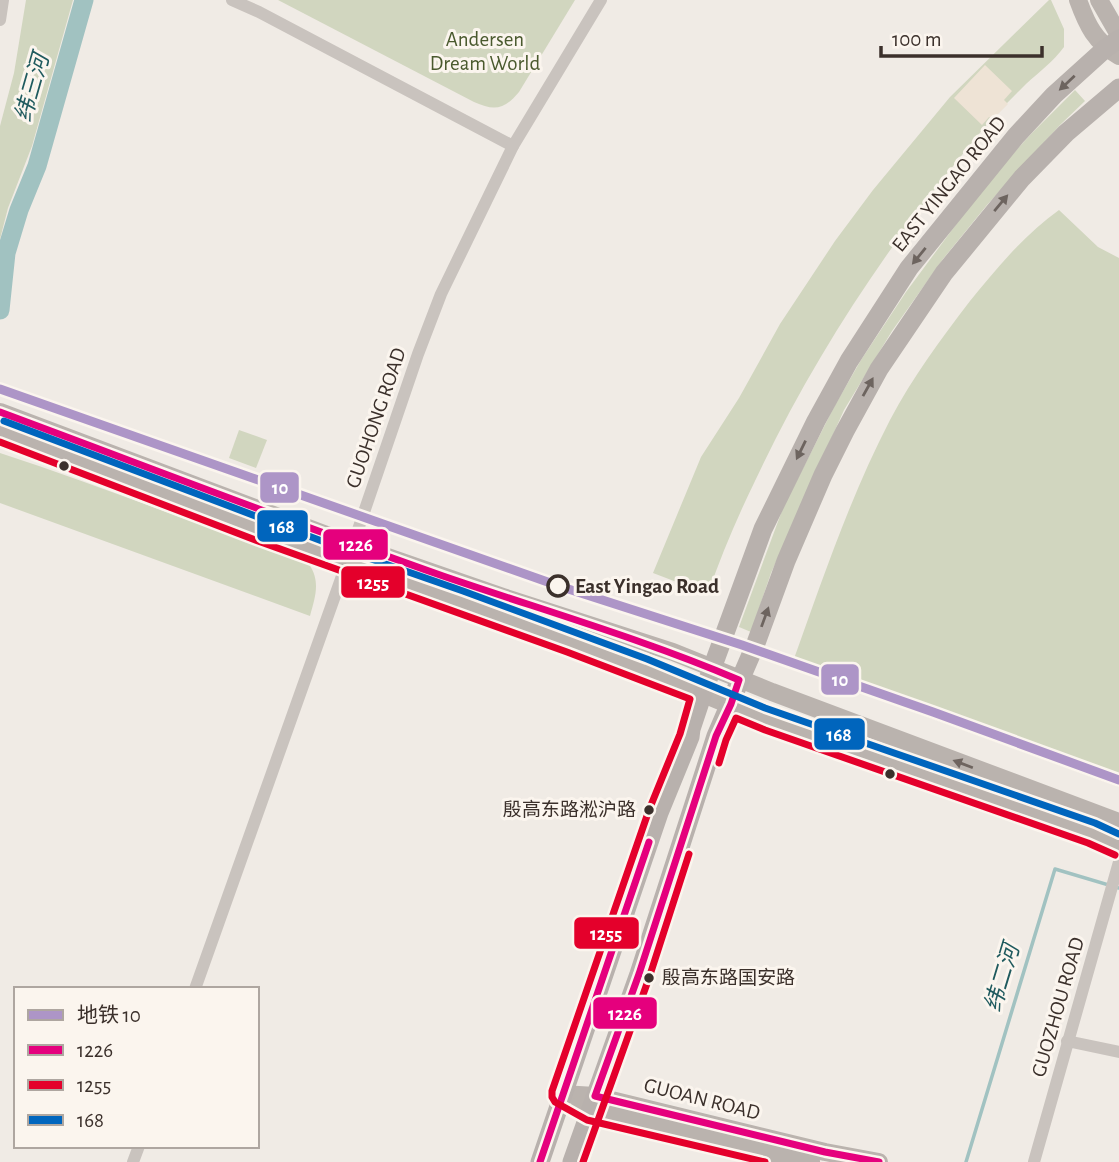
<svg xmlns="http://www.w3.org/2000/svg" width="1119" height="1162" viewBox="0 0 1119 1162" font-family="'Alegreya Sans','Noto Sans SC',sans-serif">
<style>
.green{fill:#d1d6bf}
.plaza{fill:#eee3d5}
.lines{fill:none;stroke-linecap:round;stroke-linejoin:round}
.stream{stroke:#a1c2c1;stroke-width:3.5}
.river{stroke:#a1c2c1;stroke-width:19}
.street{stroke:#c9c3be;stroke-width:12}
.secondary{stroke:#bab3ae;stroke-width:18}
.primary{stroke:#b8b1ad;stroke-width:19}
.bus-1-casing{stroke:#fbf5ee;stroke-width:12}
.bus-2-casing{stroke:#fbf5ee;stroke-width:12}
.bus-3-casing{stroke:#fbf5ee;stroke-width:12}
.bus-1{stroke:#e5007d;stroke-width:7}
.bus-2{stroke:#e4002b;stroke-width:7}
.bus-3{stroke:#0065bd;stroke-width:7}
.metro-1-casing{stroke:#fbf5ee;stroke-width:14}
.metro-1{stroke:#ad95c7;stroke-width:9}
.oneway{fill:#6d645f}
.oneway2{fill:#6e645f}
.bus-dot{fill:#3b302b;stroke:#fbf5ee;stroke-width:2.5}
.stop-dot{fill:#fbf5ee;stroke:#3b302b;stroke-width:3.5}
.labels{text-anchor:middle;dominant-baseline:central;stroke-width:6;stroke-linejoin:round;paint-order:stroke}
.bus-label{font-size:19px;fill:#3b302b;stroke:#fbf5ee;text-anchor:end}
.park-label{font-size:21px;fill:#4a5a2e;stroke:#fbf5ee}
.street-label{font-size:21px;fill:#3b302b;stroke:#fbf5ee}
.stop-label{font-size:21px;font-weight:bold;fill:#3b302b;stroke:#fbf5ee;text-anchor:start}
.water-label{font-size:23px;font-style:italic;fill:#1f5a5e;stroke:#fbf5ee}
.line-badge{stroke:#fbf5ee;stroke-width:2.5}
.badge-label{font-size:19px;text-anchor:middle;font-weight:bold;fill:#fff}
</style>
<rect width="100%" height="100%" fill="#f0ebe5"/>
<g class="green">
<polygon points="26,0 73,0 32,146 8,208 0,239 0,126 14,73"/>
<path d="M 278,0 L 575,0 L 519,92 C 504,110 494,111 474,102 Z"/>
<path d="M 1049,0 L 1051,0 L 1064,29 L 1064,47 C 1054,61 1039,72 1026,84 C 1010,100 993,117 979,134 C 890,242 814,355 755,481 C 737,518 721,555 708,594 L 653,573 L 701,457 L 739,398 L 780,324 L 835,241 L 873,190 L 950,97 Z"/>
<polygon points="1075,90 1085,101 1060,125 987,205 943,259 892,331 844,410 771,573 751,632 739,627 783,508 834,407 861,360 906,292 989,180 1031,134"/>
<path d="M 1059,210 L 1098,247 L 1119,258 L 1119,787 L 791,667 C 821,584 849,499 890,420 C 912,378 941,339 970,301 C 997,268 1024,235 1059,210 Z"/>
<polygon points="239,430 267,440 256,468 229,458"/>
<path d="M 0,453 C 104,487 206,528 309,564 C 321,582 315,597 310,616 L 0,503 Z"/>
</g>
<polygon class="plaza" points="985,65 1012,91 1004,100 1008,104 993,119 989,117 982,125 954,98"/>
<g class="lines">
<polyline class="stream" points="966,1162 1055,869 1119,888"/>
<polyline class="river" points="0,310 6,253 19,210 37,166 84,0"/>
<g class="street">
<polyline points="232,0 259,12 513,146"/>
<polyline points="0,20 3,0"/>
<polyline points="195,989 347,562 418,354 441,294 513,146 601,0"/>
<polyline points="1067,1041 1119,1052"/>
<polyline points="133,1162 139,1146"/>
<polyline points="1034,1162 1119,862"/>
</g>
<g class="secondary">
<path d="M 1078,0 C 1087,25 1095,42 1119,56"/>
<polyline points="1099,0 1119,35"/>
<polyline points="0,412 353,545 503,597 673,652 772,692 1119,822"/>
<polyline points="0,431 347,562 459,601 643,669 761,718 1092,833 1119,845"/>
<polyline points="562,1094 595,1096 825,1152 879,1162"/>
<polyline points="580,1105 590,1110 811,1162"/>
</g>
<g class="primary">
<polyline points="540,1162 659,813 690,737 691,729 703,693 763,529 816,421 849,361 909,268 1016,136 1054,95 1106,48 1119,39"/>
<polyline points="572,1162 639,974 716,736 756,643 786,561 823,475 845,431 879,369 944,273 1022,178 1066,133 1119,88"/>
</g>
<defs>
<g id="bus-1">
<path d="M 0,412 C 148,467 295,524 443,576 C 542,610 643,639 739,680 L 731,704 L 716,736 L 639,974 L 595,1096 L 825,1152 L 879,1162"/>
<polyline points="540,1162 649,842"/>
</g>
<g id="bus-2">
<polyline points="0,442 258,541 567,652 690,699 680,734 649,810 552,1091 552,1097 555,1102 587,1120 765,1162"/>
<polyline points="719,763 726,740 736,718 765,730 1088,843 1115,855"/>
<polyline points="583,1162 649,978 689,854"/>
</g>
<polyline id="bus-3" points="4,421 351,552 463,591 647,659 765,708 1095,823 1119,834"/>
</defs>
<use href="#bus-1" class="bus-1-casing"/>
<use href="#bus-2" class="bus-2-casing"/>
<use href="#bus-3" class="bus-3-casing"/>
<use href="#bus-1" class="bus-1"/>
<use href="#bus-2" class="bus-2"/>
<use href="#bus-3" class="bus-3"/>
<defs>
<polyline id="metro-1" points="0,389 559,586 742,645 933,712 1119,780"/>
</defs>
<use href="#metro-1" class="metro-1-casing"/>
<use href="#metro-1" class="metro-1"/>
</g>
<defs><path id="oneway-solid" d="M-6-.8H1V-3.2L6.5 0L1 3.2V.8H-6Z" transform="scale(1.75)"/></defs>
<g class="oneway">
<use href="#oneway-solid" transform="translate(1067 83) rotate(137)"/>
<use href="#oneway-solid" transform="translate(1001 203) rotate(-50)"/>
<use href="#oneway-solid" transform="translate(919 256) rotate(129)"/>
<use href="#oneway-solid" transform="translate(868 387) rotate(-61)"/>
<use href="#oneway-solid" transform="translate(801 450) rotate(116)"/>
<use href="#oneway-solid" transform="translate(765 617) rotate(-70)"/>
</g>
<use class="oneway2" href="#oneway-solid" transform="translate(963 764) rotate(-159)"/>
<g class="bus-dot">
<circle cx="64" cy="466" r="6"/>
<circle cx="890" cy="774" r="6"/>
<circle cx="649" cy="810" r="6"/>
<circle cx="649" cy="978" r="6"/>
</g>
<circle class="stop-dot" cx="558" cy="586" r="10"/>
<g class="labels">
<g class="bus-label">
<text x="636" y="810">殷高东路淞沪路</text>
<text x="662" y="978" text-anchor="start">殷高东路国安路</text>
</g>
<g class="park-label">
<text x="485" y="39">Andersen<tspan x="485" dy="24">Dream World</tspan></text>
</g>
<g class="street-label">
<text transform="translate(949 184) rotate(-51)">EAST YINGAO ROAD</text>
<text transform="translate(376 418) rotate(-71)">GUOHONG ROAD</text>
<text transform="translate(1058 1007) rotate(-74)">GUOZHOU ROAD</text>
<text transform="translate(702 1099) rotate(14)">GUOAN ROAD</text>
</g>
<g class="stop-label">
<text x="575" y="586">East Yingao Road</text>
</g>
<g class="water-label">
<text transform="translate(33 88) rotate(-74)">纬三河</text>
<text transform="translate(1003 978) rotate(-73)">纬二河</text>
</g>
</g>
<g class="line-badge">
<rect x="259" y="471" width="41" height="33" rx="7" fill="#ad95c7"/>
<rect x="256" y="509" width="53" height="34" rx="7" fill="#0065bd"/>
<rect x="322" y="528" width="67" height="33" rx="7" fill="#e5007d"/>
<rect x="340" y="565" width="66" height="34" rx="7" fill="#e4002b"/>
<rect x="820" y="663" width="40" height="33" rx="7" fill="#ad95c7"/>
<rect x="813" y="717" width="53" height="34" rx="7" fill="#0065bd"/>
<rect x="573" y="916" width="67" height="34" rx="7" fill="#e4002b"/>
<rect x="592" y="996" width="66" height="34" rx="7" fill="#e5007d"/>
</g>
<g class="badge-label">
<text x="280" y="494">10</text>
<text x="282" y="533">168</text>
<text x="356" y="551">1226</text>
<text x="373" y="589">1255</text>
<text x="840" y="686">10</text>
<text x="839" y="741">168</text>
<text x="606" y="940">1255</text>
<text x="625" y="1020">1226</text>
</g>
<rect x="14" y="987" width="245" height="161" fill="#fbf5ee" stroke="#aea6a0" stroke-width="2"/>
<rect x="28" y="1010" width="35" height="10" fill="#ad95c7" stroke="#aea6a0" stroke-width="2"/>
<text x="77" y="1022" font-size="21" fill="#3b302b">地铁 10</text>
<rect x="28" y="1045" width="35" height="10" fill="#e5007d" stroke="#aea6a0" stroke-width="2"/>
<text x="77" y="1057" font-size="21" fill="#3b302b">1226</text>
<rect x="28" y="1080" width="35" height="10" fill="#e4002b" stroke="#aea6a0" stroke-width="2"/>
<text x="77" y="1092" font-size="21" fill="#3b302b">1255</text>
<rect x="28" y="1115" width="35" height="10" fill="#0065bd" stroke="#aea6a0" stroke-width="2"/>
<text x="77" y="1127" font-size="21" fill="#3b302b">168</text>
<path d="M881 46v10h161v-10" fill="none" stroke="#3b302b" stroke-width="3.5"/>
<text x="892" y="46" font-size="21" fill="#3b302b" stroke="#fbf5ee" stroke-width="5" paint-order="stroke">100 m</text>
</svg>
